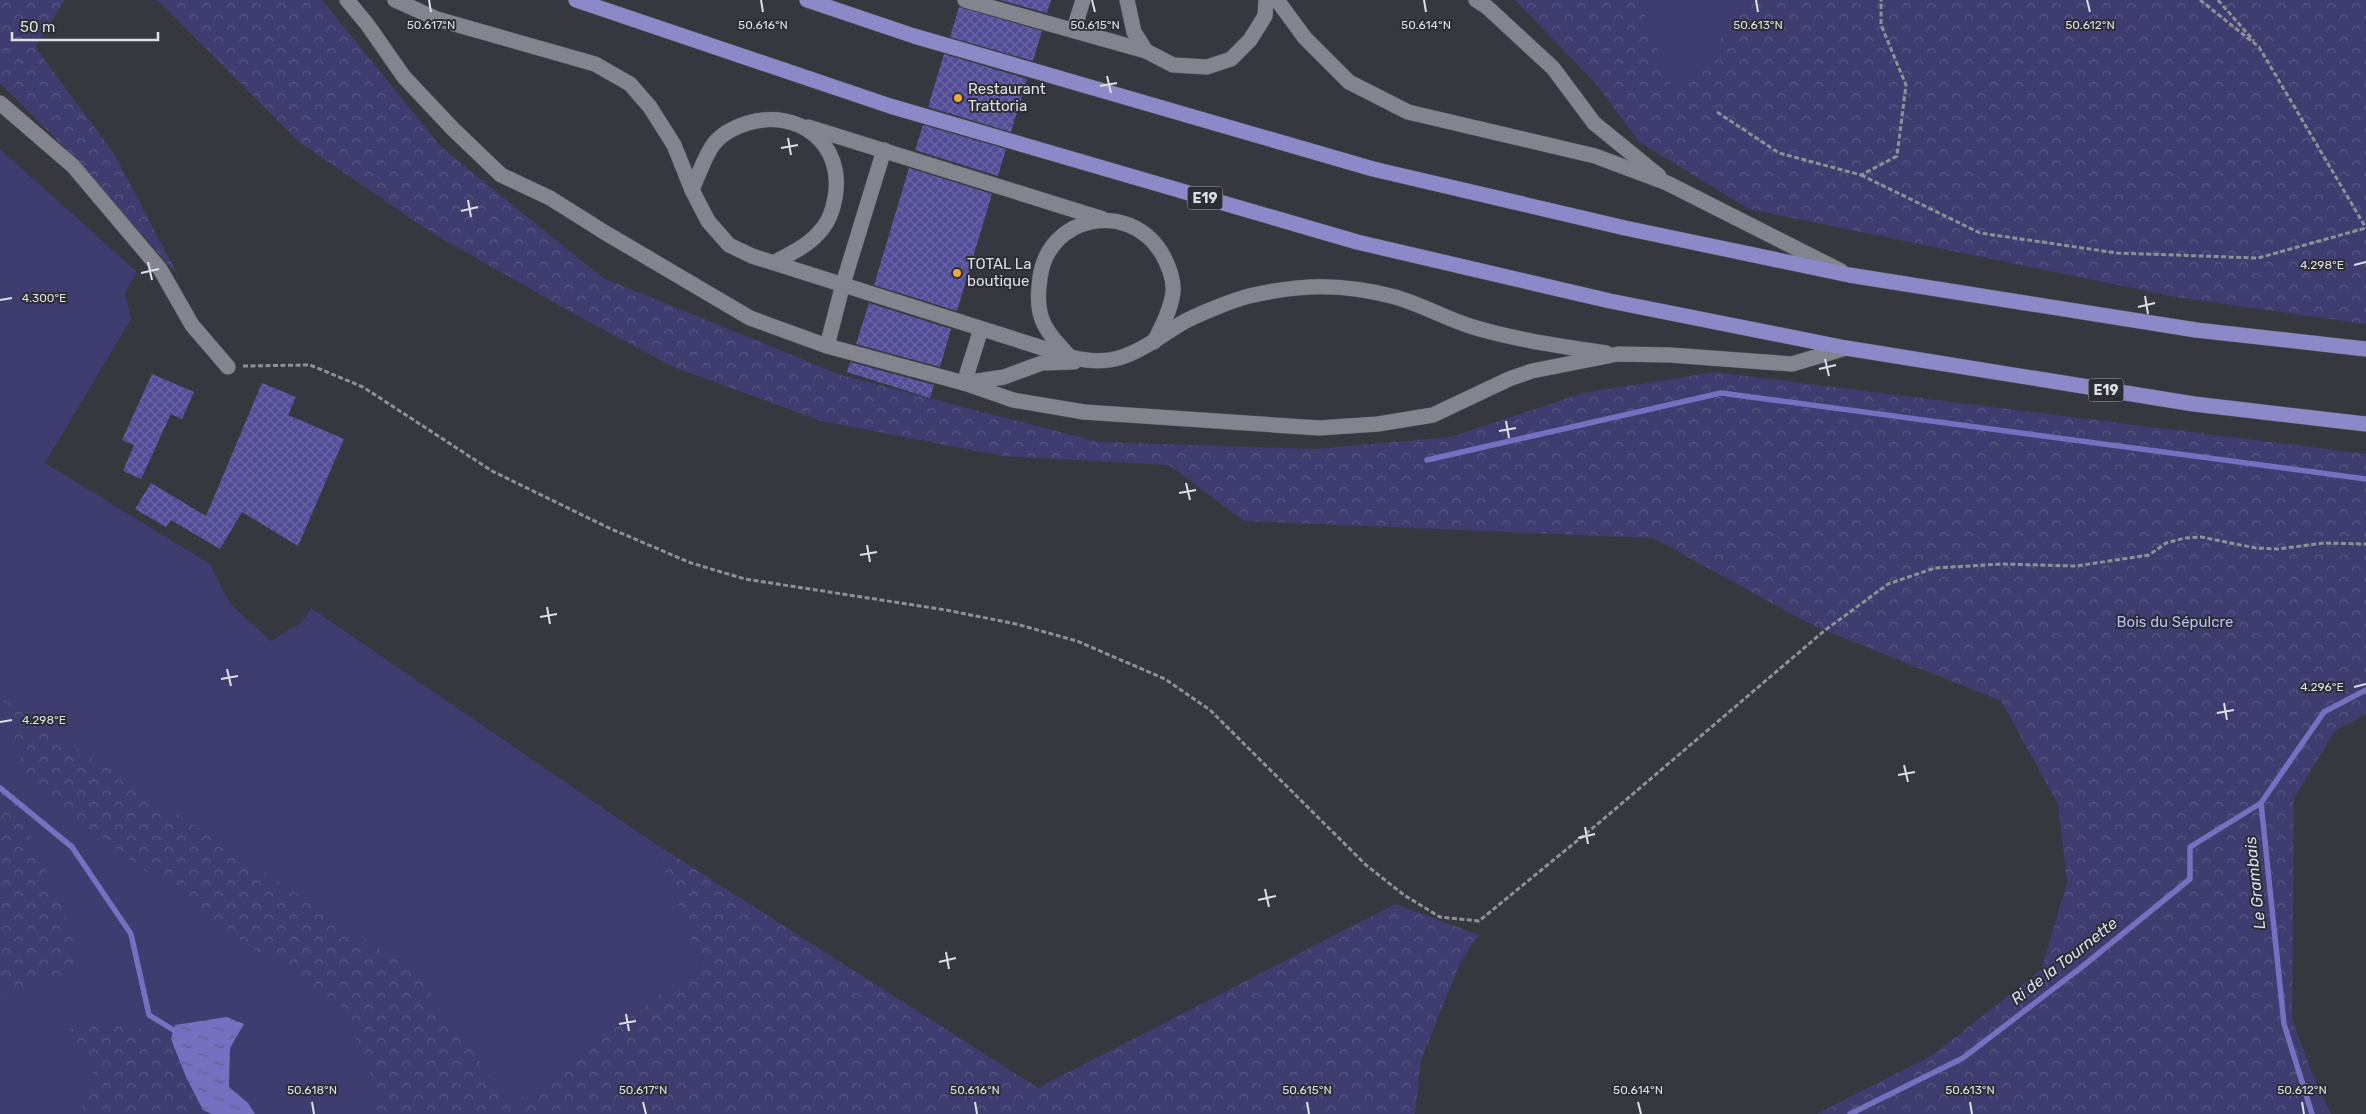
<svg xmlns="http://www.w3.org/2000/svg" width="2366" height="1114" viewBox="0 0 2366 1114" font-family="Rubik,sans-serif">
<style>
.green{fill:#3f3c6f}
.forest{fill:url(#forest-crowns)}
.water{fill:url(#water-ripples)}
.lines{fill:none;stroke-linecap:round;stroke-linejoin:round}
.stream{stroke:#7570bf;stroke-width:5.5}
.building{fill:url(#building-cross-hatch)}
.minor-casing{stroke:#54545b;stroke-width:16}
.highway-casing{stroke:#54545b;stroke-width:16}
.path{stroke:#909097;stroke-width:3;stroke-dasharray:5 2.5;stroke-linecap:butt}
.minor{stroke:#83848e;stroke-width:15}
.highway{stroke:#8b89c7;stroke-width:15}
.ticks{fill:none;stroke:#dedee4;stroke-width:2}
.poi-dot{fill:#eda83b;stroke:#2d2d35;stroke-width:2}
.labels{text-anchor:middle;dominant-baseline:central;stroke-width:4;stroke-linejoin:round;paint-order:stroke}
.shield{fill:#2d2d35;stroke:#a9a9b0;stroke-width:1}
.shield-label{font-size:14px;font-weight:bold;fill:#dedee4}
.poi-label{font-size:15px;fill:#dedee4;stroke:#2d2d35;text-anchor:start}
.park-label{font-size:15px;fill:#bcbbfb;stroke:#2d2d35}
.water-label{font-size:16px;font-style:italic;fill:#dcddf3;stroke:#2d2d35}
.ticks-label{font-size:12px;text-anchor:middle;fill:#dedee4;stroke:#2d2d35;stroke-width:4;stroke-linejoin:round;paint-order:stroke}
</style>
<defs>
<pattern id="forest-crowns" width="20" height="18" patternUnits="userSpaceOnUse" patternTransform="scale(1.25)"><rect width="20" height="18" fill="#3f3c6f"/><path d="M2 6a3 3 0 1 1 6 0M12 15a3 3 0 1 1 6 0" fill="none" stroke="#5a5883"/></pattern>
<pattern id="water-ripples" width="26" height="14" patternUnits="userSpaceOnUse" patternTransform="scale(1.25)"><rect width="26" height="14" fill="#7570bf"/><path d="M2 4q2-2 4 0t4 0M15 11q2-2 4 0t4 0" fill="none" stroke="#615e8e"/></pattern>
<pattern id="building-cross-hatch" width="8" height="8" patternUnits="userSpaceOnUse" patternTransform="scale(1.25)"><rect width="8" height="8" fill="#534d98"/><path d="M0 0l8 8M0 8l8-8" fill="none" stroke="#6b66a6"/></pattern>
</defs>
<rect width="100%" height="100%" fill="#37373f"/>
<g class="green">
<polygon points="1640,0 1749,0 1746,7 1675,97"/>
<polygon points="0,149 137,272 125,292 131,319 45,463 210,564 231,605 271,641 302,622 311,608 654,843 701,964 512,1105 504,1114 0,1114"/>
<polygon points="2312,1073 2331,1114 2296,1114"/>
</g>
<g class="forest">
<polygon points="0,0 65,0 35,47 115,155 178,276 81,164 0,83"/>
<polygon points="155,0 322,0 442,148 603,278 841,375 1098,442 1315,449 1451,437 1583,393 1715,372 2366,454 2366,714 2335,731 2294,798 2292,1019 2312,1073 2296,1114 1817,1114 1934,1054 2041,970 2067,883 2058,804 2001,701 1814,626 1653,538 1244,521 1169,465 1003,456 821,421 674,367 585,320 432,233 299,142 161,3"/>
<polygon points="1515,0 1640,0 1675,96 1746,7 1749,0 2366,0 2366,324 2176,297 1749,209 1639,142 1598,86"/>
<polygon points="2,698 413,971 512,1105 701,964 654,843 1038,1088 1395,904 1479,935 1461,961 1421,1060 1415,1114 376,1114 378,1091 341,1005 217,925 29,783"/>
<polygon points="0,772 26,824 67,920 80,969 0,995 0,930 9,920 0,904"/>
<path d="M 114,1020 L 171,1039 C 180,1060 192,1104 212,1114 L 71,1114 L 80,1110 L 99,1083 L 70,1029 Z"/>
</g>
<polygon class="water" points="227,1017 244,1024 230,1048 229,1087 248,1103 255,1114 212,1114 203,1110 186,1077 171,1039 175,1025"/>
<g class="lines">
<g class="stream">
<polyline points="1427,460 1721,393 2366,479"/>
<polyline points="0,788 72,847 131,934 149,1015 180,1034"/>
<polyline points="1850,1114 1963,1058 2083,966 2190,879 2190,847 2261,803"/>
<polyline points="2312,1114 2284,1024 2261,803 2324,712 2366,690"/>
</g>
</g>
<g class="building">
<polygon points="1000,0 1051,0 1047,13"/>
<polygon points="959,7 1042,31 1033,61 950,37"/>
<polygon points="944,54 1027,79 1011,132 928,107"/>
<polygon points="923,125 1006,149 998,176 915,150"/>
<polygon points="909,168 992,194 957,311 874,285"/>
<polygon points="869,303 951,329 940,367 856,344"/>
<polygon points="850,362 934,385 930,398 847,372"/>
<polygon points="152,374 194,392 182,419 171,414 141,479 123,471 134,445 122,440"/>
<polygon points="262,383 296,397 288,415 344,439 298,546 242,512 220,549 171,520 166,527 135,509 151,483 206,516"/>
</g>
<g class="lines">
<defs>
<g id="minor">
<polyline points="347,0 367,24 404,77 453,129 501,175 550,198 604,232 750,318 827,346 964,383 1013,400 1084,412 1319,428 1378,424 1433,415 1509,379 1532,371 1618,354 1670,355 1792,364 1846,348"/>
<path d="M 395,0 L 437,19 L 595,64 L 630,84 L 650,107 L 674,145 L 692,190 L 708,221 L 729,245 L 752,256 L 1071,357 C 1120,370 1143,347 1182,323 C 1196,315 1233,300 1249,296 C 1301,284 1343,283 1395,297 C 1421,304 1446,319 1473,327 C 1516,340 1561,346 1606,353"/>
<polyline points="965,0 1146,51"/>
<polyline points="1127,0 1134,32 1146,51 1173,65 1207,67 1231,59 1250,40 1265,16 1266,0"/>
<polyline points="1277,0 1305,38 1349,82 1408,112 1595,156 1667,183 1841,271"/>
<polyline points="1476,0 1487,7 1553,68 1594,123 1659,176"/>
<polyline points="1074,29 1083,0"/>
<polyline points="0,103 73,166 160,269 192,325 228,367"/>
<polyline points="808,127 1103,219"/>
<path d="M 692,190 C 698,176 704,158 713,145 C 721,134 735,127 748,123 C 799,108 845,144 835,198 C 833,209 829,221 822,229 C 811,244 792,253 775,262"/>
<polyline points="981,329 964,383 1004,377 1042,363 1074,362"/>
<polyline points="827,346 843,284 884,150"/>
<path d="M 1069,356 C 1044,329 1034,317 1040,278 C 1048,215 1128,200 1161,252 C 1168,264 1174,277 1173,292 C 1171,309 1162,326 1154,342"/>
</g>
<g id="highway">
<polyline points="576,0 890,106 1357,242 1610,301 1846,348 2194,404 2366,424"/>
<polyline points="807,0 914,36 1373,169 1625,228 1849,275 2196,330 2366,349"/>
</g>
</defs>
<use href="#minor" class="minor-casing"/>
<use href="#highway" class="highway-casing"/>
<g class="path">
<polyline points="2200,0 2259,47 2366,228"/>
<polyline points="2218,0 2254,41"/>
<polyline points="1717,112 1779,153 1861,175 1897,156 1906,85 1881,25 1881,0"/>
<polyline points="1861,175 1980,233 2117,253 2258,258 2366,228"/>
<polyline points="243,366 310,365 363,387 492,471 609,528 691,563 745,579 946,610 1016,624 1077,641 1165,679 1210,710 1366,865 1404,895 1440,917 1479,921 1600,822 1824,631 1888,584 1935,568 2002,564 2076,566 2149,555 2166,543 2185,538 2201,537 2256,548 2278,549 2324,543 2366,544"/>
</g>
<use href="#minor" class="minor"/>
<use href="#highway" class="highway"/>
</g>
<path class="ticks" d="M 429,0 L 431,12M 761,0 L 763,12M 1092,0 L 1095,12M 1424,0 L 1426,12M 1756,0 L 1758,12M 2087,0 L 2090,12M 1107,76 L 1111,93M 1100,86 L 1117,83M 788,138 L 791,155M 781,148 L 798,145M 468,200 L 471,217M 461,211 L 478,207M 148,262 L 152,280M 2354,265 L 2366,262M 141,273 L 159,269M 2145,296 L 2148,314M 0,300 L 12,298M 2138,307 L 2155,303M 1825,359 L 1829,376M 1819,369 L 1836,365M 1506,421 L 1509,438M 1499,431 L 1516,428M 1186,483 L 1190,500M 1179,493 L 1196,490M 867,545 L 870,562M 860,555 L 877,552M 547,607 L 550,624M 540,617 L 557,614M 227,669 L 231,686M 221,679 L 238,676M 2354,687 L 2366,684M 2224,703 L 2227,720M 2217,713 L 2234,710M 0,722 L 12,720M 1904,765 L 1908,782M 1898,775 L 1915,772M 1585,827 L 1588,844M 1578,838 L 1595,834M 1265,889 L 1269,907M 1258,900 L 1276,896M 946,952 L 949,969M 939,962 L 956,958M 626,1014 L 629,1031M 619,1024 L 636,1021M 312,1102 L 314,1114M 643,1102 L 646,1114M 975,1102 L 977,1114M 1307,1102 L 1309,1114M 1638,1102 L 1641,1114M 1970,1102 L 1972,1114M 2302,1102 L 2304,1114"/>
<g class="poi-dot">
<circle cx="958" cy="98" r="5"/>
<circle cx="957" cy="273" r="5"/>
</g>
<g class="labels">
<g class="shield">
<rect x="1187.5" y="186.5" width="35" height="23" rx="4"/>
<rect x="2088.5" y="378.5" width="35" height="23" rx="4"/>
</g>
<g class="shield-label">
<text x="1205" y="198">E19</text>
<text x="2106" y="390">E19</text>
</g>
<g class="poi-label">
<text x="968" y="89">Restaurant<tspan x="968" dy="17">Trattoria</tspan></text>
<text x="967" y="264">TOTAL La<tspan x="967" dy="17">boutique</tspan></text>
</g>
<g class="park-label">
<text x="2175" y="622">Bois du Sépulcre</text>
</g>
<g class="water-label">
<text transform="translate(2255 883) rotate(-96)">Le Grambais</text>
<text transform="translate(2064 961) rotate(-38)">Ri de la Tournette</text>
</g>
</g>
<g class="ticks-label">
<text x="431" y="29">50.617°N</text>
<text x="763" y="29">50.616°N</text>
<text x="1095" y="29">50.615°N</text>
<text x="1426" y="29">50.614°N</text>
<text x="1758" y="29">50.613°N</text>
<text x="2090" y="29">50.612°N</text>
<text x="2322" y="269">4.298°E</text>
<text x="44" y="302">4.300°E</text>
<text x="2322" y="691">4.296°E</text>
<text x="44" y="724">4.298°E</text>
<text x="312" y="1094">50.618°N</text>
<text x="643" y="1094">50.617°N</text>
<text x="975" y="1094">50.616°N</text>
<text x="1307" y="1094">50.615°N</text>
<text x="1638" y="1094">50.614°N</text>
<text x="1970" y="1094">50.613°N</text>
<text x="2302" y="1094">50.612°N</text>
</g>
<path d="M12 32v8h146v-8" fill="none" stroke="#dedee4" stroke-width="2.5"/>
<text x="20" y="32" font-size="15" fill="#dedee4" stroke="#2d2d35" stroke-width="4" paint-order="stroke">50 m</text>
</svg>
